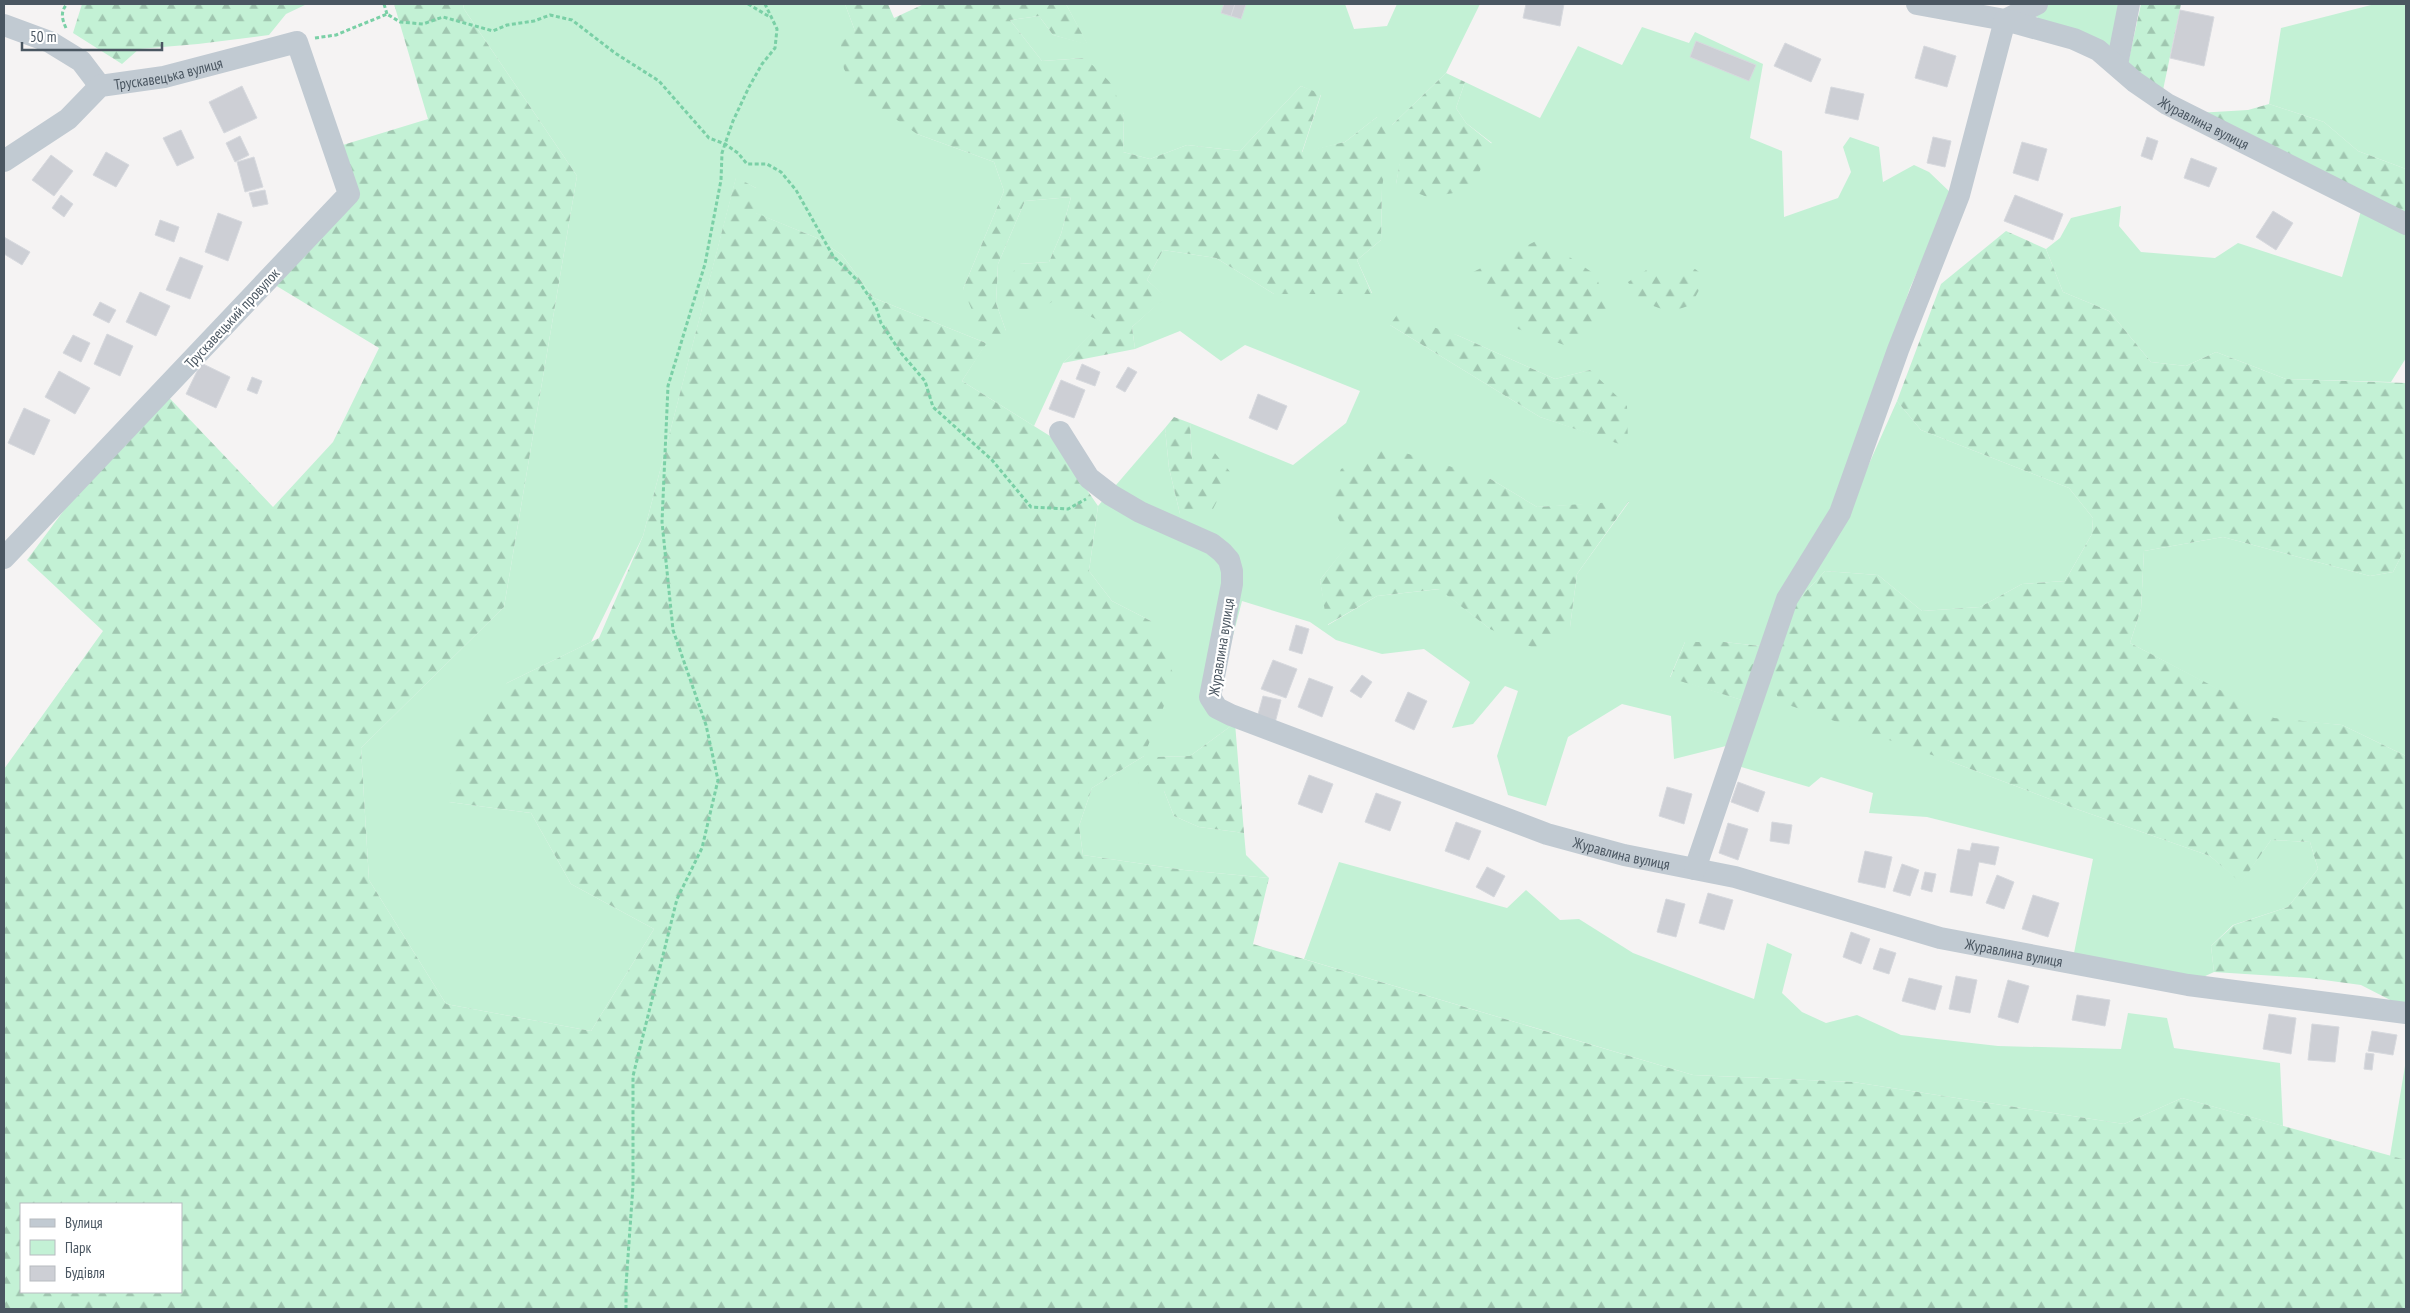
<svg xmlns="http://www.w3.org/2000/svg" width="2410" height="1313" viewBox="0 0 2410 1313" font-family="'PT Sans Narrow',sans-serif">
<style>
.green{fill:#c3f1d5;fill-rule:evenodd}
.forest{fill:url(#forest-firs);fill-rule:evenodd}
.building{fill:#cdcfd5;stroke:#d7d9de}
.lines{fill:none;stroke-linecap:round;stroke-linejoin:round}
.path{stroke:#7ad0a6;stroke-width:3;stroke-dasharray:4 2.5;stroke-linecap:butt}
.minor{stroke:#c1cad2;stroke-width:22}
.labels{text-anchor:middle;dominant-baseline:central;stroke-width:4.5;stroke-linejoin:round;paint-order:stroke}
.street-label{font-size:15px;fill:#4a5661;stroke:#fff}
</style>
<defs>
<pattern id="forest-firs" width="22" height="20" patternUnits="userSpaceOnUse" patternTransform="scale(1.25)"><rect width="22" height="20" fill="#c3f1d5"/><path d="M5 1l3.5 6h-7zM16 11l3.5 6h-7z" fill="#a0c6b0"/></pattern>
</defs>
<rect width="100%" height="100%" fill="#f5f3f3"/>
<g class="green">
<polygon points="463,4 845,4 855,31 917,134 994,162 1004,191 963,289 1006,331 996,303 998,264 1025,201 1071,197 1061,234 1049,262 1019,264 1055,299 1103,322 1063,363 1034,426 962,381 986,343 874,298 842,255 817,238 755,213 756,188 736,178 643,536 591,642 507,683 449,802 531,813 571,884 654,929 591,1031 446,1004 369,880 361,748 504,607 577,176 464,9"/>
<path d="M 1066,4 L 1345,4 L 1354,29 L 1387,26 L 1397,4 L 1480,4 L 1446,73 L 1392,125 L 1405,137 L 1396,184 L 1492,143 L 1466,123 L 1456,108 L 1465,82 L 1540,118 L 1578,46 L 1622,65 L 1642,27 L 1689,43 L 1695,32 L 1763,64 L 1750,138 L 1782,151 L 1784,217 L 1838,198 L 1851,172 L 1843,147 L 1850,137 L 1879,147 L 1883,182 L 1914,165 L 1929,172 L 1952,194 L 1910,288 L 1836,511 L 1760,646 L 1724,642 L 1685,642 L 1670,677 L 1745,701 L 1730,745 L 1674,759 L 1671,716 L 1622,704 L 1568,737 L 1546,806 L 1508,795 L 1497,756 L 1518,691 L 1505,686 L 1473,724 L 1452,728 L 1470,682 L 1424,649 L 1382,654 L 1336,640 L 1310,622 L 1242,601 L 1217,697 L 1235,723 L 1190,756 L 1157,757 L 1164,791 L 1174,816 L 1199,827 L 1244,833 L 1246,855 L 1269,878 L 1184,870 L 1083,855 L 1079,826 L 1092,788 L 1144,756 L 1151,621 L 1112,601 L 1089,571 L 1098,506 L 1165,428 L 1169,468 L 1180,514 L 1192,459 L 1190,423 L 1293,465 L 1346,423 L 1360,391 L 1245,345 L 1221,361 L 1180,331 L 1135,349 L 1132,327 L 1165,297 L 1147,280 L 1163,250 L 1216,258 L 1274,294 L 1372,293 L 1357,260 L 1381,240 L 1382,188 L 1377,117 L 1345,142 L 1302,153 L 1321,95 L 1301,86 L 1240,151 L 1187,145 L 1150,159 L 1123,152 L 1124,114 L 1084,58 L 1042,61 L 1010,20 L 1039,16 L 1053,35 L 1087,44 ZM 1390,325 L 1457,335 L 1555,379 L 1590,370 L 1628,446 L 1540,417 ZM 1489,478 L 1537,507 L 1629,502 L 1577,574 L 1570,627 L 1490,629 L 1440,589 L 1377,596 L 1328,625 L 1320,580 L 1350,542 Z"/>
<polygon points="2048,4 2123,4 2109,50 2052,27 2031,13"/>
<polygon points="2375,4 2406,4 2406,169 2358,151 2324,122 2269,104 2281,28"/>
<polygon points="2121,206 2119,226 2141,252 2215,258 2238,243 2342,277 2361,211 2406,232 2406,358 2391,382 2286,379 2216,352 2186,366 2151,362 2109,311 2063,292 2046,249 2060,238 2071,218"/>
<polygon points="1897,401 1921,430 2069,488 2093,518 2092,534 2065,581 2022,584 1980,607 1922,611 1878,575 1825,571 1799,599 1848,511"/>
<polygon points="2223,537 2370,576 2393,572 2406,547 2406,756 2342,725 2274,719 2130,643 2141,609 2144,551"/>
<polygon points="1771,681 1952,762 2068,806 2210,856 2241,882 2271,840 2310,842 2318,869 2288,907 2233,925 2211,946 2214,972 2201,978 2074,953 2093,859 1927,817 1869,813 1873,793 1821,777 1809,787 1738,766 1761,689"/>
<polygon points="1339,862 1507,908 1526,890 1560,920 1579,919 1633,953 1754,999 1767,943 1792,954 1782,993 1802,1012 1826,1023 1857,1015 1901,1035 1998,1046 2121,1049 2128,1013 2167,1018 2174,1048 2280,1063 2283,1126 2182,1098 2124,1124 1853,1082 1693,1075 1304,959"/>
<polygon points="2406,1060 2406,1160 2390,1156"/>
</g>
<g class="forest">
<polygon points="82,4 307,4 286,14 269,35 198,44 139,49 122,64 73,33"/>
<path d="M 394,4 L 463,4 L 464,9 L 577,176 L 504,607 L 361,748 L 369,880 L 446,1004 L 591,1031 L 654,929 L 571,884 L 531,813 L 449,802 L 456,731 L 507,683 L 599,638 L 643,536 L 736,177 L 756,188 L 756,213 L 817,238 L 842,255 L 874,298 L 986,343 L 963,289 L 1004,191 L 994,162 L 917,134 L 857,92 L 844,69 L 841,54 L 841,42 L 855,31 L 845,4 L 888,4 L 894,18 L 924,4 L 1066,4 L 1088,45 L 1053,35 L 1039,16 L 1010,20 L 1042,61 L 1085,58 L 1111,83 L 1124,114 L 1123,152 L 1150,159 L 1187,145 L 1240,151 L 1301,86 L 1321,94 L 1302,152 L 1345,142 L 1377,117 L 1392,125 L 1446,73 L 1465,82 L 1456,108 L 1466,123 L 1492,144 L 1478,175 L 1461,192 L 1427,197 L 1396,184 L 1404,137 L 1391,126 L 1382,188 L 1381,240 L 1357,260 L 1372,294 L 1274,294 L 1216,258 L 1163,250 L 1147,280 L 1166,297 L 1132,327 L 1135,349 L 1063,363 L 1102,322 L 1055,300 L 1019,322 L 999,291 L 1019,264 L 1049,262 L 1061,234 L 1071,197 L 1025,201 L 998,264 L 996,303 L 1006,331 L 986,344 L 962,381 L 1050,436 L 1098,506 L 1089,571 L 1112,601 L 1151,621 L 1175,678 L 1144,756 L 1092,788 L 1079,826 L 1083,855 L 1184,870 L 1269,878 L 1253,944 L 1693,1075 L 1853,1082 L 2124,1124 L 2182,1098 L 2406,1160 L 2406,1309 L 4,1309 L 4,769 L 103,631 L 27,560 L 157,385 L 273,507 L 333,442 L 379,348 L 270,282 L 349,194 L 333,148 L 428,119 ZM 21,1204 L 181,1204 L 181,1292 L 21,1292 Z"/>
<polygon points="2141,4 2181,4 2163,90 2127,68"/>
<polygon points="2269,104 2324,122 2358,151 2406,169 2406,215 2197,113 2248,110"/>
<polygon points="2006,231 2046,249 2063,292 2109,311 2151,362 2186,366 2216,352 2286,379 2406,383 2406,547 2393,572 2370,576 2223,537 2144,551 2141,609 2130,643 2274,718 2342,725 2406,756 2406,1006 2398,1004 2361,985 2309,978 2214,972 2211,946 2234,925 2288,907 2318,869 2310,842 2271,840 2241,883 2210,856 2068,806 1952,762 1780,702 1771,682 1745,701 1670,678 1685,642 1724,642 1760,646 1799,599 1825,571 1878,575 1922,611 1980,607 2022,584 2065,581 2092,534 2093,518 2069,488 1921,430 1897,401 1941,284"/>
<polygon points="1536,241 1565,254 1596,275 1607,310 1576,349 1518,329 1473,272"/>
<polygon points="1648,269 1666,275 1695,269 1706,277 1691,305 1670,312 1637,300 1628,282"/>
<polygon points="1397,315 1457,335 1555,379 1590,370 1627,406 1628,447 1540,417 1390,325"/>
<polygon points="1174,417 1190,423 1192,459 1214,452 1231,473 1213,509 1180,514 1169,468 1165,428"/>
<polygon points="1385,447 1489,478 1537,507 1629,501 1577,574 1570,627 1536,649 1490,629 1439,589 1377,596 1327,625 1320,580 1350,541 1328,499 1341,469"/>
<polygon points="1235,723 1244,833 1199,827 1174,816 1164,791 1138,783 1142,770 1157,757 1190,756"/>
</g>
<g class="building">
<polygon points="1224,4 1235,4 1231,16 1221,13"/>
<polygon points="1235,4 1246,4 1241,19 1231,16"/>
<polygon points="1526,4 1564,4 1560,26 1523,18"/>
<polygon points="2180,10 2214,17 2204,66 2170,58"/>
<polygon points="1696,41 1756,65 1749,81 1690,57"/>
<polygon points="1785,43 1821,59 1811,82 1774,66"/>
<polygon points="1924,46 1956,56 1947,87 1915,78"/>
<polygon points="242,86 257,118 224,133 209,102"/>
<polygon points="1831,87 1864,94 1858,120 1825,113"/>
<polygon points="181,130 194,158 177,166 163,138"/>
<polygon points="240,136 249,155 235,162 226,143"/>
<polygon points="1933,137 1951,141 1945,167 1927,163"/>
<polygon points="2147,137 2158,141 2152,160 2141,156"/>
<polygon points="2022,142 2047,149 2038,181 2013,173"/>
<polygon points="106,152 129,165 116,187 93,175"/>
<polygon points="51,155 73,171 54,196 32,180"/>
<polygon points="254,157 263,187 245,192 237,162"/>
<polygon points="2191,158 2217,168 2209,187 2184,178"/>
<polygon points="265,190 268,204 253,207 249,193"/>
<polygon points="61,195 73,204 64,217 52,208"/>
<polygon points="2015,195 2063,214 2053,240 2004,221"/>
<polygon points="2273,211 2293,223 2276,250 2256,237"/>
<polygon points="218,213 242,222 228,261 205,252"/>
<polygon points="160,220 179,227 174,242 155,235"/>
<polygon points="4,237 30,252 22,265 4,254"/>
<polygon points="180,257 203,266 190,299 166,290"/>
<polygon points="140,292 170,306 156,336 126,322"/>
<polygon points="100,302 116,310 109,323 93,315"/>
<polygon points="107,334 133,346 120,376 94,364"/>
<polygon points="73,335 90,343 81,362 63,353"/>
<polygon points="201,363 230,377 216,408 186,394"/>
<polygon points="1082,364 1100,372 1095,386 1076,379"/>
<polygon points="1128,367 1137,372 1125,392 1116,387"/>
<polygon points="59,371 90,388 75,414 45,397"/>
<polygon points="252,377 262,381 257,394 247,390"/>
<polygon points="1061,380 1085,390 1074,418 1049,409"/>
<polygon points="1258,394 1287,406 1277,430 1249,418"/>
<polygon points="24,408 50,420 34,455 8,443"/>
<polygon points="1296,625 1309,629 1302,654 1289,650"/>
<polygon points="1273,660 1297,669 1286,698 1261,689"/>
<polygon points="1362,675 1372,682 1361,698 1350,691"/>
<polygon points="1309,678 1333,687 1322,717 1298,707"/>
<polygon points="1408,692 1427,701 1414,730 1395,721"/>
<polygon points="1263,696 1281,700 1275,723 1257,718"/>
<polygon points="1309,775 1333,784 1322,813 1298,804"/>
<polygon points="1738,782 1765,792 1758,812 1731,802"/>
<polygon points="1667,787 1692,794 1684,824 1659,816"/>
<polygon points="1376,793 1401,802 1390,831 1365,822"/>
<polygon points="1456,822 1481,831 1469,860 1445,851"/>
<polygon points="1772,822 1792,825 1789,844 1770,841"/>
<polygon points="1728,823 1748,829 1738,860 1719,853"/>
<polygon points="1972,843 1999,847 1995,865 1979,862 1972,896 1950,892 1958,849 1970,851"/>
<polygon points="1865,851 1892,857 1885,888 1858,882"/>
<polygon points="1902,864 1919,870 1910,896 1893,891"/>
<polygon points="1487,867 1505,876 1494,897 1476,887"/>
<polygon points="1925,872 1936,874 1932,892 1921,889"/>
<polygon points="1997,875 2014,882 2004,909 1986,903"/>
<polygon points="1708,893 1733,900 1724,930 1699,923"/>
<polygon points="2033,895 2059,903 2048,937 2022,929"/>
<polygon points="1666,899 1685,904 1676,937 1657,932"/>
<polygon points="1851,932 1870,939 1861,964 1843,957"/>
<polygon points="1880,948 1896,953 1889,974 1873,969"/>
<polygon points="1956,976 1977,980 1970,1013 1949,1009"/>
<polygon points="1909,978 1942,986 1935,1010 1902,1001"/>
<polygon points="2008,980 2029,986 2018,1023 1998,1017"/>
<polygon points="2077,995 2110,1000 2105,1026 2072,1020"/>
<polygon points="2269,1014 2296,1018 2291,1054 2263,1049"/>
<polygon points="2312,1024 2339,1027 2335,1062 2308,1060"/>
<polygon points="2372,1031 2397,1035 2393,1055 2368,1051"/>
<polygon points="2366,1053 2374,1054 2372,1070 2364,1069"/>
</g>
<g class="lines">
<g class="path">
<polyline points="384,4 387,14"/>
<polyline points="748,4 770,17"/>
<path d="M 66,28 C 62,19 60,12 67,4"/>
<polyline points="315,38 336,35 387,14 400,22 423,24 443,17 493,31 507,25 534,21 550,15 572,20 615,53 659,81 709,138 725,144 738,153 747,164 767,164 781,172 796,190 833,256 860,283 876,307 881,323 901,353 925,381 933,407 992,460 1031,507 1068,509 1086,499"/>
<polyline points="626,1309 626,1285 633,1186 633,1076 677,899 702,848 718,780 706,725 673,630 662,522 668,386 705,264 721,180 722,153 725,144 733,121 749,87 762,64 775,48 777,29 765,4"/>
</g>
<g class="minor">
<polyline points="1917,4 2005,20 2037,4"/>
<polyline points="4,25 50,42 81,61 100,86"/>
<polyline points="2117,65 2129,4"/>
<path id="s1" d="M 4,161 L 68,119 L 100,86 L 164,77 L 297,42 L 349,194 L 4,558"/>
<path id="s2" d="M 1060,432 L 1089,478 L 1111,495 L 1140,512 L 1212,544 L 1222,552 L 1229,560 L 1232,571 L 1232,584 L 1210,697 L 1217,708 L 1231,715 L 1547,834 L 1624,855 L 1735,877 L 1940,938 L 2188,985 L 2406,1013"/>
<path id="s3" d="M 1695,869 L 1787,599 L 1840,513 L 1898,350 L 1959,195 L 2005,20 L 2074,39 L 2098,50 L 2135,82 L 2167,104 L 2406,224"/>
</g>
</g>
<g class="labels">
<g class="street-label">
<text stroke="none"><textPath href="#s1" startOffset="192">Трускавецька вулиця</textPath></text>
<text stroke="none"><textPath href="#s3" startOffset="1134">Журавлина вулиця</textPath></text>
<text transform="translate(232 318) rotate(-47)">Трускавецький провулок</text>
<text transform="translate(1221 647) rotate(-81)">Журавлина вулиця</text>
<text stroke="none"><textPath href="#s2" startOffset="801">Журавлина вулиця</textPath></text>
<text stroke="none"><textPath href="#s2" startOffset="1206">Журавлина вулиця</textPath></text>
</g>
</g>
<rect width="2410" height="1313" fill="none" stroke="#4a5661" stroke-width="10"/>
<rect x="20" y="1203" width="162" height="90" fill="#ffffff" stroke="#b7bbc0"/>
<rect x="30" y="1219" width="25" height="8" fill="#c1cad2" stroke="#b7bbc0"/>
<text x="65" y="1228" font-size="15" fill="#4a5661">Вулиця</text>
<rect x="30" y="1240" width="25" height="15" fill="#c3f1d5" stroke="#b7bbc0"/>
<text x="65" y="1253" font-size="15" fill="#4a5661">Парк</text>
<rect x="30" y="1266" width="25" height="15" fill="#cdcfd5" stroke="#b7bbc0"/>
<text x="65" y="1278" font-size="15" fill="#4a5661">Будівля</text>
<path d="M22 42v8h140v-8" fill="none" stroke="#4a5661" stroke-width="2.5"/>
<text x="30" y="42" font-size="15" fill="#4a5661" stroke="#ffffff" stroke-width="4" paint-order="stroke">50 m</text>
</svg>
